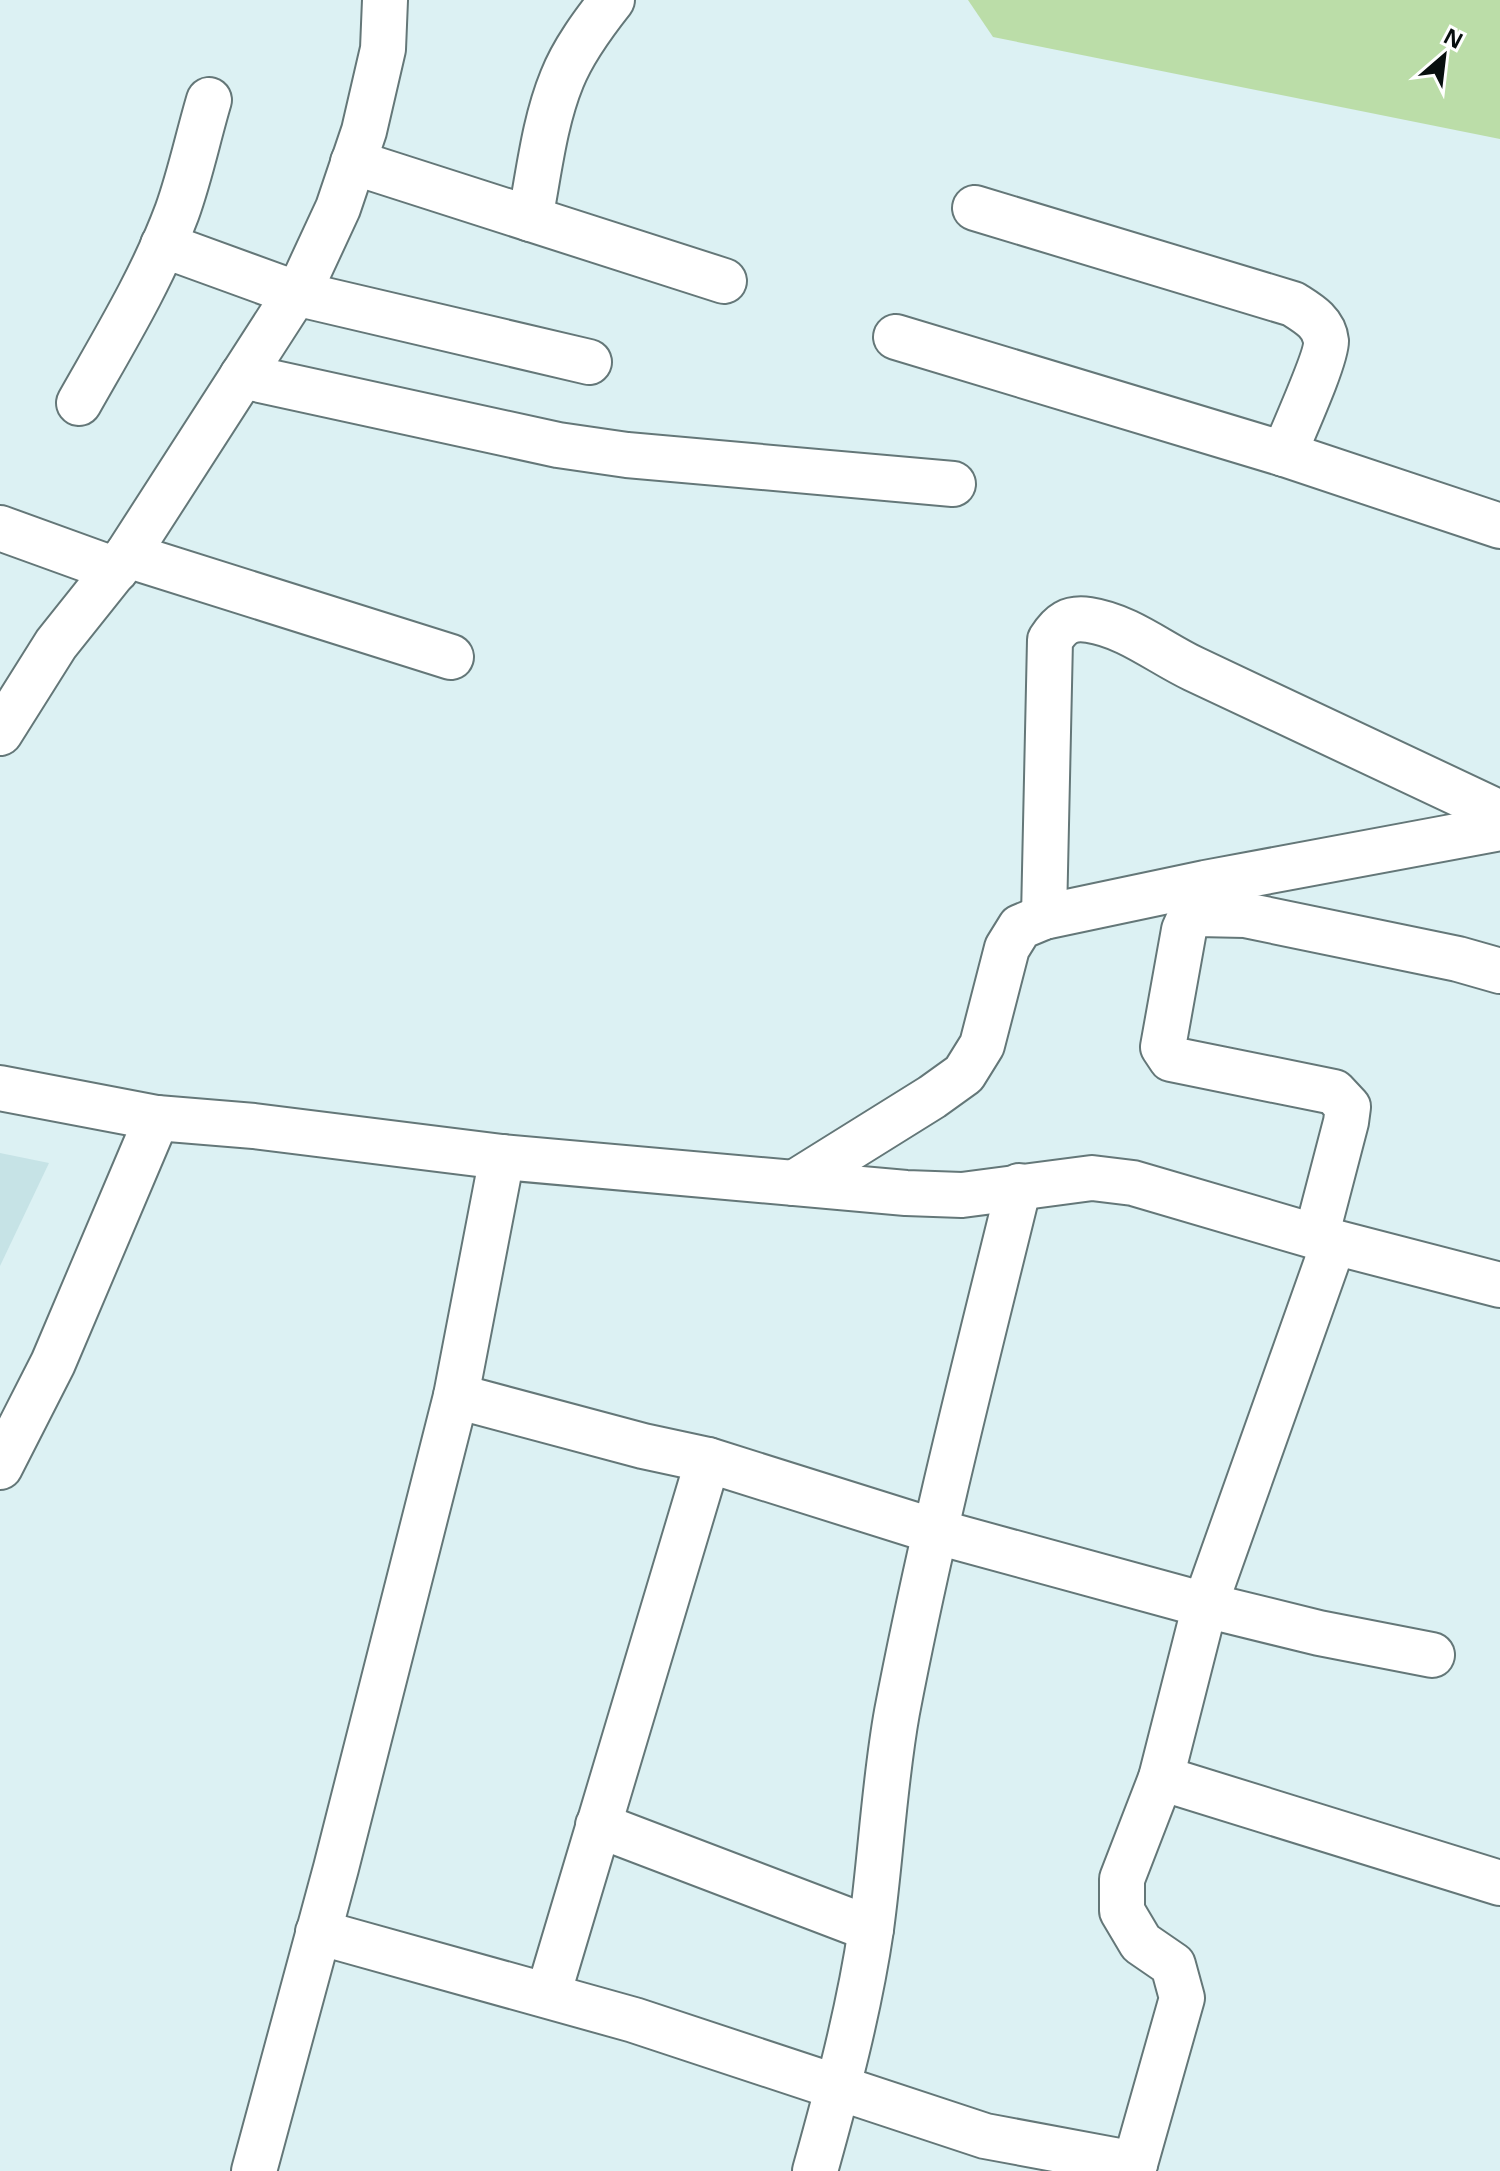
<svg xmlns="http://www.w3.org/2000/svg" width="1500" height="2171" viewBox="0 0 1500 2171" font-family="'Noto Sans',sans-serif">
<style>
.built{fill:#c6e3e6}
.green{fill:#bbdda8}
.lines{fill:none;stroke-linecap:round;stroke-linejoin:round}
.minor-casing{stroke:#647778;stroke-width:48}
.major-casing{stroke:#647778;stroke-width:48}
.minor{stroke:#fff;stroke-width:44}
.major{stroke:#fff;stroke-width:44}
</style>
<rect width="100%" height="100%" fill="#dcf1f3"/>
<polygon class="built" points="0,1153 49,1163 0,1266"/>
<polygon class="green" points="968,0 1500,0 1500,139 993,37"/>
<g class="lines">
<defs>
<g id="minor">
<polyline points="353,162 724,281"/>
<path d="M 975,208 L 1293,304 C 1307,313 1324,322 1326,341 C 1327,357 1292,434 1284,454"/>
<path d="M 530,219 C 539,173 544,123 562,79 C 573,51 593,24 612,0"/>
<polyline points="163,245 295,293 589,362"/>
<polyline points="896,337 1284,454 1500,526"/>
<polyline points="242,376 558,445 627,455 953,484"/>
<path d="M 79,403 C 114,341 152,279 177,212 C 190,176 198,137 209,100"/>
<polyline points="0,528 116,570"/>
<polyline points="127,555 451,657"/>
<polyline points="0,733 56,644 127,555 306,277 338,208 364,131 383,49 385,0"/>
<path d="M 1044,917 L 1050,640 C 1060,624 1069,617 1089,620 C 1128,626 1160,653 1194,669 C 1296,717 1398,765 1500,813"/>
<polyline points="794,1183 932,1097 964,1074 982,1045 1007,948 1020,927 1044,917 1205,883 1500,828"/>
<polyline points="1316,1237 1346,1122 1348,1107 1334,1092 1171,1059 1163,1047 1184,930 1188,921 1198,914 1245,915 1458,959 1500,971"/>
<polyline points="456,1396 643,1446 708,1460 934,1531 1205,1605 1319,1633 1432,1655"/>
<polyline points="0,1467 53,1363 157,1118"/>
<polyline points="1161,1778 1500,1883"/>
<polyline points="598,1825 871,1929"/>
<polyline points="318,1932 634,2020 985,2136 1135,2164"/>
<polyline points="548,1995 708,1460"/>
<polyline points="254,2171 336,1868 456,1396 502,1157"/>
<path d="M 815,2171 C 837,2092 859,2011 871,1929 C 881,1857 884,1784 897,1712 C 931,1535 976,1361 1019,1186"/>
<polyline points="1133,2171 1182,1998 1173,1965 1141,1943 1122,1911 1122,1879 1161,1778 1205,1605 1334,1242"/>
</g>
<polyline id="major" points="0,1088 157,1118 254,1126 502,1157 906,1193 962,1195 1092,1178 1133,1183 1334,1242 1500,1285"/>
</defs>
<use href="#minor" class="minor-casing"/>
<use href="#major" class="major-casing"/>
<use href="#minor" class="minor"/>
<use href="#major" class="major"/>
</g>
<g transform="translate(1444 56) rotate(28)" stroke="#ffffff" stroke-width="6" paint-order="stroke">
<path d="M0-6L14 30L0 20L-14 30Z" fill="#080f0f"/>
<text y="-12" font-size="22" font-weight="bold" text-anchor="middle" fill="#080f0f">N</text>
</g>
</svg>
